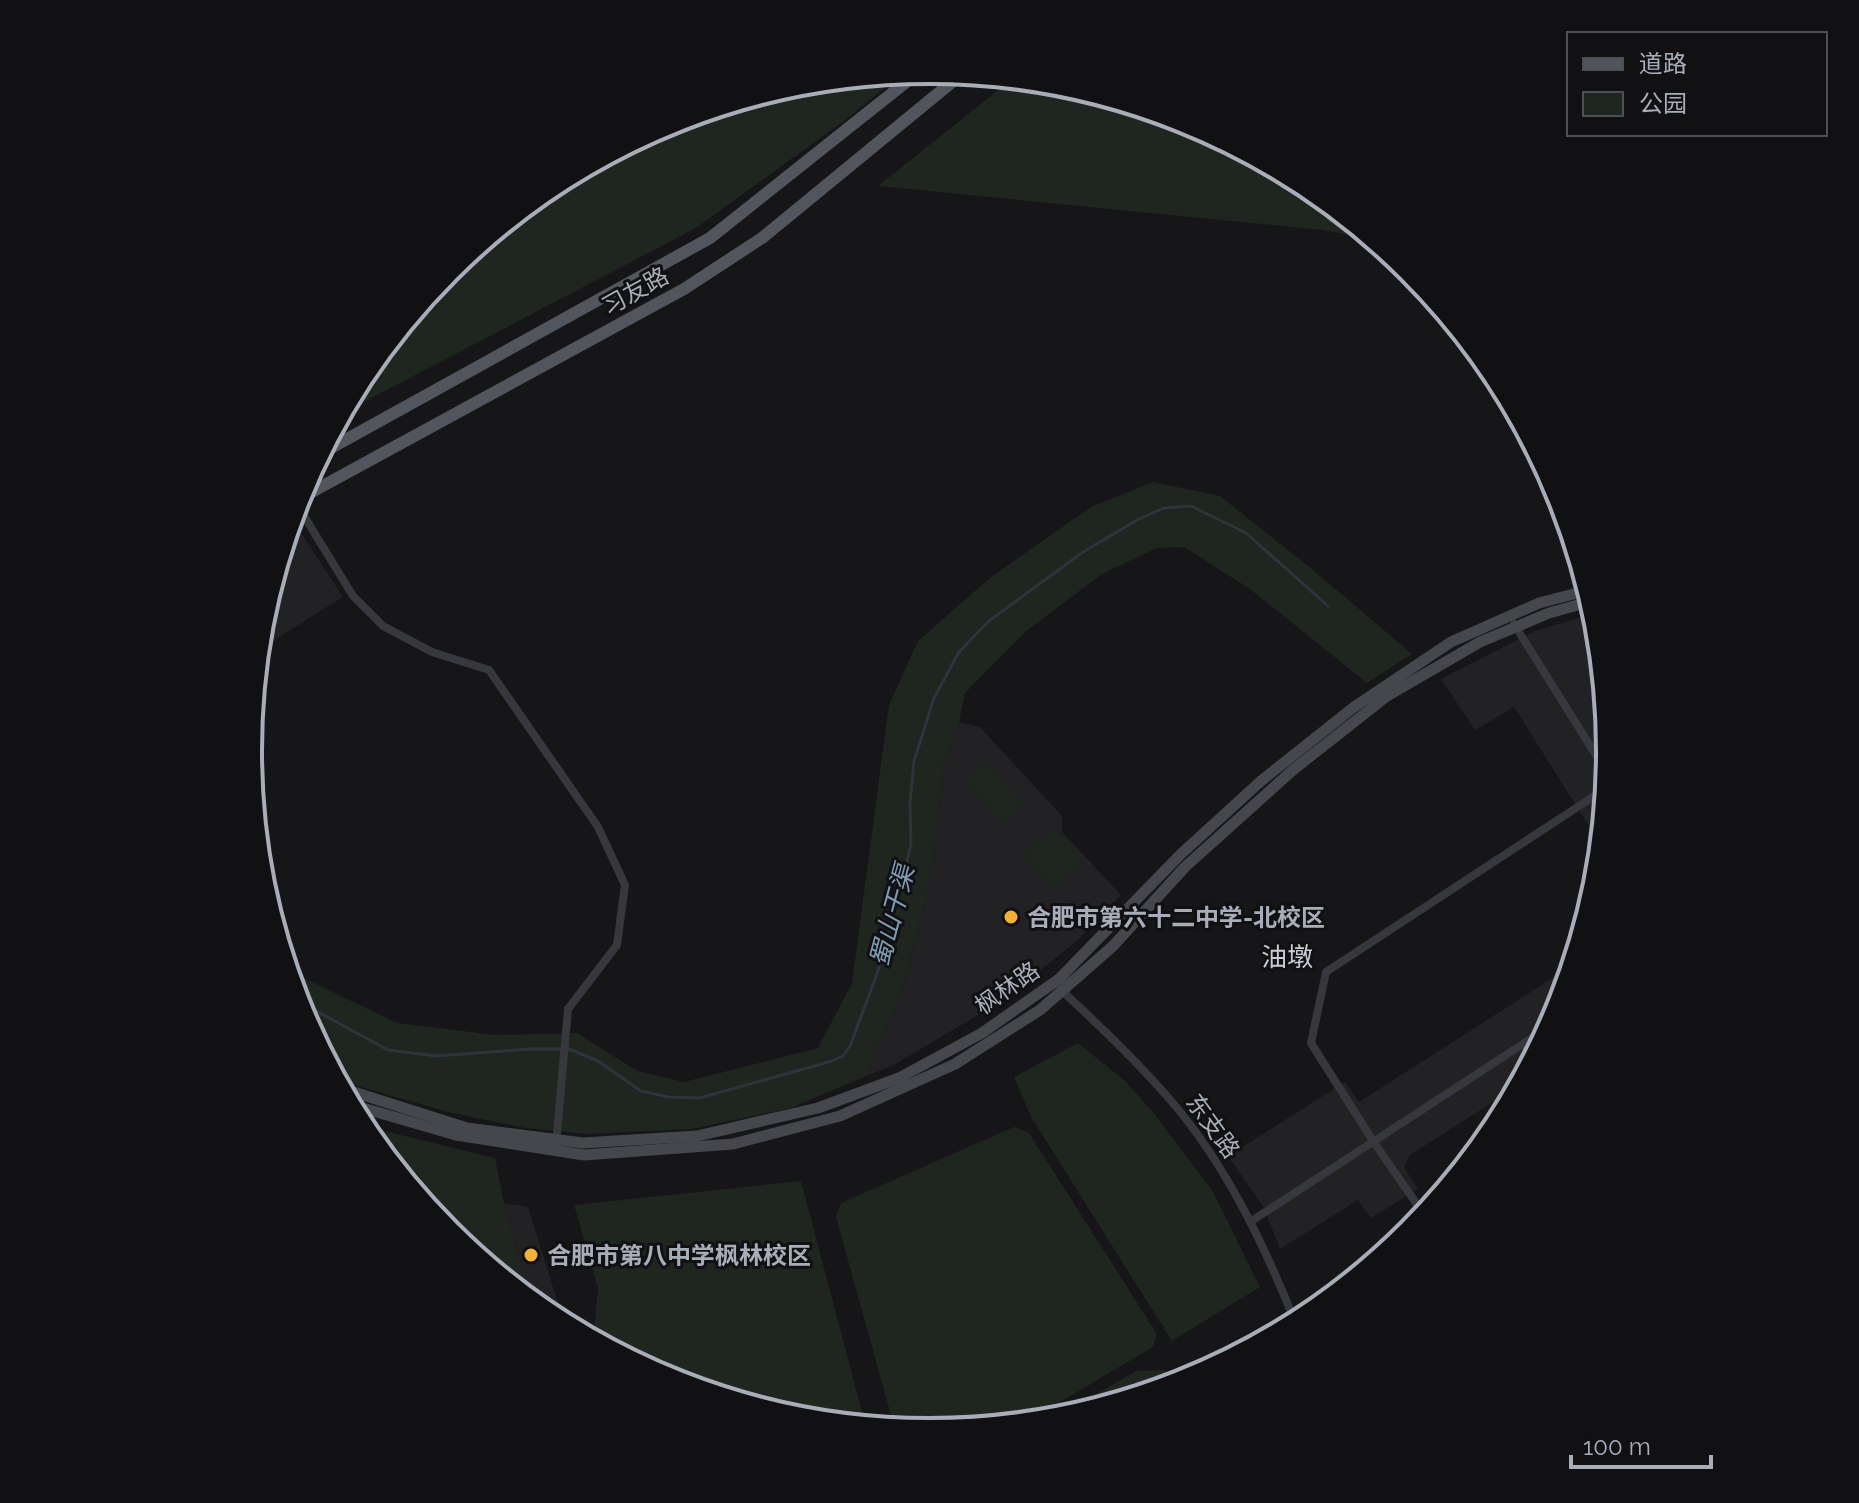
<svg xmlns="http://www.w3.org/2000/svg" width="1859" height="1503" viewBox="0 0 1859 1503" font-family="Raleway,'Noto Sans SC',sans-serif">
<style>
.built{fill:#222225}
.green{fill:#1e261f}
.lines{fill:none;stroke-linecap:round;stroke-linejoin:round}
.stream{stroke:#2c353c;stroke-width:3}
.minor{stroke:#37383d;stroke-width:8}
.secondary{stroke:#45474d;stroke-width:11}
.primary{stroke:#53555c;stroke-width:12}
.poi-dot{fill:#f2b134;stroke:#111113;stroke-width:3}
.labels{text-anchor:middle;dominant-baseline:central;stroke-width:6;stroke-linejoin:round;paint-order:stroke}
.street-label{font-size:24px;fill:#a8adb8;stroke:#111113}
.poi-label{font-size:24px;font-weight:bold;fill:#a8adb8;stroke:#111113;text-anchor:start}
.water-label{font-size:26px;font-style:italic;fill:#7f9bb3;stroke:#111113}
.neighbourhood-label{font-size:26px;fill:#c9ccd4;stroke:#111113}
.rim{fill:none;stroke:#a8adb8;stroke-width:4}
</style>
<rect width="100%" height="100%" fill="#161618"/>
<g class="built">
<polygon points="301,533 343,597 258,650 261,618 284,544"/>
<polygon points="1588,615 1599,633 1611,752 1602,847 1514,707 1475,730 1441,679 1535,631"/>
<polygon points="959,722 980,727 1062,816 1062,832 1121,895 1079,939 1005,999 892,1066 866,1076 899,1000 928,892 937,836 942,768"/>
<polygon points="1573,965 1559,1013 1520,1085 1410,1155 1404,1167 1418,1189 1371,1218 1358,1200 1280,1249 1264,1208 1228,1156 1345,1082 1359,1102"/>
<polygon points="504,1203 528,1207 565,1326 532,1302"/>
</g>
<g class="green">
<polygon points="903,73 844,121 696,228 341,414 363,373 448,269 551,185 669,122 797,83"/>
<path d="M 1012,79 L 1027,84 L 1031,80 C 1122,89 1230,136 1307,184 C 1331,199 1352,221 1374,239 L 1322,230 L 878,186 Z"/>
<polygon points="1153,482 1220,496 1313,570 1412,654 1367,683 1250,589 1184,547 1157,548 1102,574 1025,632 965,693 959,722 942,768 937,836 928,892 899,1000 866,1076 791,1108 692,1129 586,1134 525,1128 452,1113 336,1080 300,1012 287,970 397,1023 496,1035 577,1033 637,1071 684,1082 818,1048 852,983 889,705 918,641 991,577 1091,507"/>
<polygon points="987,762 1025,804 1003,824 965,782"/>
<polygon points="1054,828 1083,860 1053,888 1023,856"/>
<polygon points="1078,1043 1124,1080 1152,1111 1212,1190 1260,1287 1172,1341 1031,1117 1014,1077"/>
<polygon points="360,1125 495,1158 504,1203 532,1302 447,1233"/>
<polygon points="1014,1127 1029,1133 1157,1334 1153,1347 1023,1424 929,1433 895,1430 836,1217 841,1203"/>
<polygon points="801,1181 866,1427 796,1420 668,1381 593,1341 598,1288 574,1205"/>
<polygon points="1164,1370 1184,1383 1062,1420 1050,1421 1136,1371"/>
</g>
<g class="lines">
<polyline class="stream" points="296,1000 388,1050 436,1056 530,1049 569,1049 598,1061 641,1091 668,1097 700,1098 832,1061 843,1056 850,1046 877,974 898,900 911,844 910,803 914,761 934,698 959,652 989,621 1083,552 1137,520 1164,508 1191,506 1246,533 1328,606"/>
<g class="minor">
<polyline points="296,503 353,596 383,626 432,652 489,670 598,827 625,885 617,945 568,1009 556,1145"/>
<polyline points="1514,624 1609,776"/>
<path d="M 1060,989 C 1098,1024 1138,1062 1172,1102 C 1227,1166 1265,1247 1296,1324"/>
<polyline points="1425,1216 1373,1141 1311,1043 1326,972 1608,787"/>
<polyline points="1250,1222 1552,1025"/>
</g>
<g class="secondary">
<polyline points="341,1088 467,1128 583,1143 697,1136 818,1108 899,1078 982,1033 1059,979 1181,854 1261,781 1354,707 1451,642 1539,603 1589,590"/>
<polyline points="349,1104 456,1135 584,1155 733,1144 840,1116 955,1064 1040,1010 1113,946 1185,867 1293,770 1387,696 1480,642 1549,613 1592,601"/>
</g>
<g class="primary">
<polyline points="320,454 710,238 920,71"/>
<polyline points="297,500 684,289 762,238 963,73"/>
</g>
</g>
<g class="poi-dot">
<circle cx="1011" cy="917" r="8"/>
<circle cx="531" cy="1255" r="8"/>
</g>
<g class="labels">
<g class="street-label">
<text transform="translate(635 291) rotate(-29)">习友路</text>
<text transform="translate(1007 988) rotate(-35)">枫林路</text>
<text transform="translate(1213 1126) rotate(54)">东支路</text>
</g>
<g class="poi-label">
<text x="1027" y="917">合肥市第六十二中学-北校区</text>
<text x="547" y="1255">合肥市第八中学枫林校区</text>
</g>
<g class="water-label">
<text transform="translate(892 916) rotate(-75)">蜀山干渠</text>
</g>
<g class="neighbourhood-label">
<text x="1287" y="957">油墩</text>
</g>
</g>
<path d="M0 0H1859V1503H0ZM262 751a667 667 0 1 1 1334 0a667 667 0 1 1-1334 0Z" fill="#111113" fill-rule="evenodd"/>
<path class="rim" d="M262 751a667 667 0 1 1 1334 0a667 667 0 1 1-1334 0Z"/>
<rect x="1567" y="32" width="260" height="104" fill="#111113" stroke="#4d4f55" stroke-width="2"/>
<rect x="1583" y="58" width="40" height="12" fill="#53555c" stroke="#4d4f55" stroke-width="2"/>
<text x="1639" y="72" font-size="24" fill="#a8adb8">道路</text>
<rect x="1583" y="92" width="40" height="24" fill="#1e261f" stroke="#4d4f55" stroke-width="2"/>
<text x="1639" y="112" font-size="24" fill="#a8adb8">公园</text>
<path d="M1571 1455v12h140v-12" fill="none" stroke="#a8adb8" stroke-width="4"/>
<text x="1583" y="1455" font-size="24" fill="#a8adb8" stroke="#111113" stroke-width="6" paint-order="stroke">100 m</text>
</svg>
